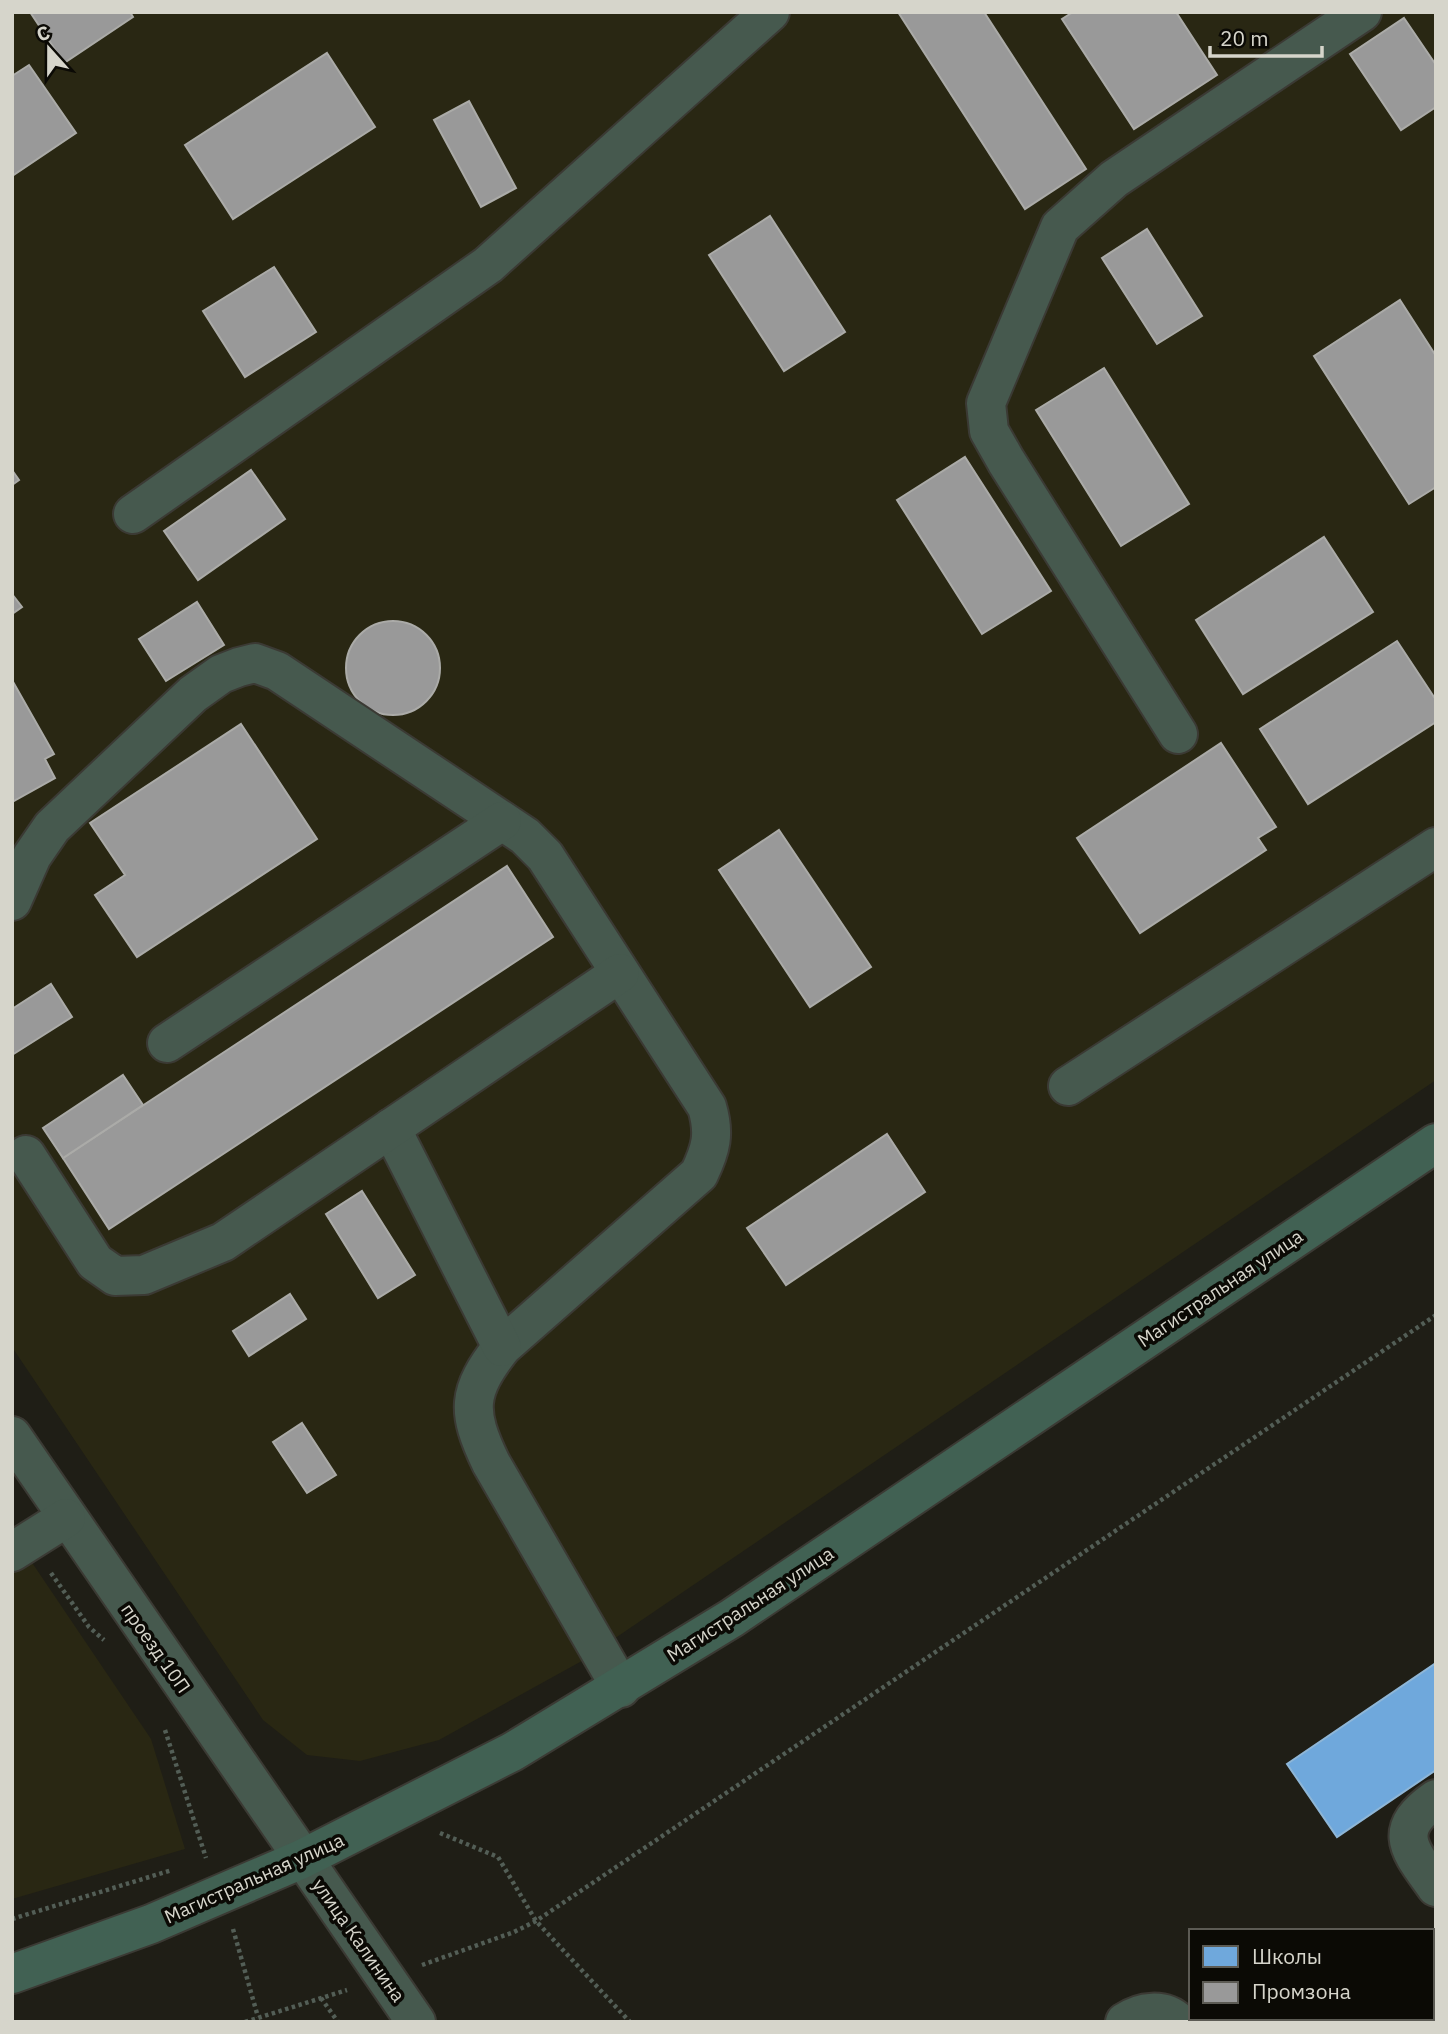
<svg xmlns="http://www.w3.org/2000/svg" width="1448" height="2034" viewBox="0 0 1448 2034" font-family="'IBM Plex Sans',sans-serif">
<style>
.built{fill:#292713}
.schools{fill:#6fa8dc;stroke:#8eb6d7;stroke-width:2}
.industry{fill:#999;stroke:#ababa8;stroke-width:2}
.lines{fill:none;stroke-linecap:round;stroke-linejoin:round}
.minor-casing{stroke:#3b3a34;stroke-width:42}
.major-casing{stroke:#3b3a34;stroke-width:42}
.path{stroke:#535e56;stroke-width:4.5;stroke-dasharray:3.5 3.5;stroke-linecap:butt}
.minor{stroke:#46594e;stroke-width:38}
.major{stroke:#416153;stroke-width:38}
.labels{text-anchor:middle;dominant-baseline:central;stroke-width:7;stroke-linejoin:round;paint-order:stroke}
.street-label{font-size:19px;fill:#d6d5cb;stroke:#0b0a05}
</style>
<rect width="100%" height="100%" fill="#1f1e16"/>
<g class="built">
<polygon points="12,12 1436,12 1436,1080 580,1662 439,1740 360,1761 307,1755 263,1720 12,1347"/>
<polygon points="12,1533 151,1739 185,1849 12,1899"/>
<polygon points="1436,1976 1436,2022 1397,2022 1395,2018 1432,2018 1432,1978"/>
</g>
<polygon class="schools" points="1436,1663 1436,1770 1337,1837 1287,1764"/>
<g class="industry">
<polygon points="30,12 130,12 133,17 64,63"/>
<polygon points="898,12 984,12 1086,169 1025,209"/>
<polygon points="1073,12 1176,12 1217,75 1134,129 1062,19"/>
<polygon points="1404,18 1436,65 1436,107 1401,130 1350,54"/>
<polygon points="327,53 375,127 233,219 185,145"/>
<polygon points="29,65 76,133 12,176 12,76"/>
<polygon points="469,101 516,188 481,207 434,120"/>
<polygon points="770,216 845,332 784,371 709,255"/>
<polygon points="1147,229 1202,316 1157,344 1102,258"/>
<polygon points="274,267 316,332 245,377 203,311"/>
<polygon points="1400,300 1436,356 1436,487 1409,504 1314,356"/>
<polygon points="1104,368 1189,504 1121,546 1036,410"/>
<polygon points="965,457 1051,591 982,634 897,500"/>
<polygon points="12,470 19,480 12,485"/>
<polygon points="251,470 285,519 198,580 164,531"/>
<polygon points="1324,537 1373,612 1243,694 1196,620"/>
<polygon points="12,594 22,607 12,614"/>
<polygon points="197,602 224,645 166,681 139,639"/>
<circle cx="393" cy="668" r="47"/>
<polygon points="1397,641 1436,700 1436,722 1308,804 1260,729"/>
<polygon points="12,680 54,754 45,759 55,778 12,802"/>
<polygon points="241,724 317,839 137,957 95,895 125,875 90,823"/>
<polygon points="1221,743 1276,827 1258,838 1266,850 1140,933 1077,838"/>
<polygon points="779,830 871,967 810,1007 719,870"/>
<polygon points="507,866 553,937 109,1229 63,1158"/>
<polygon points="51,984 72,1017 12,1055 12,1009"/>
<polygon points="123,1075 143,1105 63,1158 43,1128"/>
<polygon points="887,1134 925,1192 786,1285 747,1228"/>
<polygon points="362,1191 415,1275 378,1298 326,1214"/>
<polygon points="290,1294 306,1319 249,1356 233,1331"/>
<polygon points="302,1423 336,1475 307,1493 273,1442"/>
</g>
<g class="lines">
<defs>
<g id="minor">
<polyline points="133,514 488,265 770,12"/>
<polyline points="1178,734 1006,461 989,431 986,403 1060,227 1114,179 1362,12"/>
<path d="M 12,901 L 32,856 L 52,827 L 193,694 L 221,674 L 239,667 L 255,663 L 277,671 L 525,836 L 545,856 L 707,1107 C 715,1134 711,1149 699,1174 L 502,1347 C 467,1392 466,1411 491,1463 L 621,1688"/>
<polyline points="167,1043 502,821"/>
<polyline points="1068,1086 1436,847"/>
<polyline points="391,1128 502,1347"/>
<polyline points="26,1155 95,1262 115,1276 144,1275 223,1242 620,973"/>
<polyline points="12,1436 416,2022"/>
<polyline points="12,1552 66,1518"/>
<path d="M 1436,1799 C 1390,1831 1410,1850 1436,1887"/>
<path d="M 1125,2022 C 1141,2011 1164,2008 1178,2022"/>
</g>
<polyline id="major" points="12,1974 151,1924 302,1859 512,1752 732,1618 1436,1143"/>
</defs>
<use href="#minor" class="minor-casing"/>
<use href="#major" class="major-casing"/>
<g class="path">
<polyline points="51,1573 89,1627 104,1640"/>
<polyline points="165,1730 206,1858"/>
<polyline points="440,1833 498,1857 536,1921 630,2022"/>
<polyline points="12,1919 172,1870"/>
<polyline points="233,1929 258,2017"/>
<polyline points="422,1965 514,1932 536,1921 1436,1315"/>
<polyline points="321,1998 338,2022"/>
<polyline points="245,2022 347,1990"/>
</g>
<use href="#minor" class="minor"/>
<use href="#major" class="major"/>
</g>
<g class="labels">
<g class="street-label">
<text transform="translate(1220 1288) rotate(-34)">Магистральная улица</text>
<text transform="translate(750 1604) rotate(-33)">Магистральная улица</text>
<text transform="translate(156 1648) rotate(55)">проезд 10П</text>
<text transform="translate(254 1878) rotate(-24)">Магистральная улица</text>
<text transform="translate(359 1940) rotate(55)">улица Калинина</text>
</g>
</g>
<rect width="1448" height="2034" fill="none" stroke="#d6d5cb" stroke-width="28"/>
<rect x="1189" y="1929" width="245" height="91" fill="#0b0a05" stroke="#5c5b54" stroke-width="2"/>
<rect x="1203" y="1946" width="35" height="21" fill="#6fa8dc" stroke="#5c5b54" stroke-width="2"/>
<text x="1252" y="1964" font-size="21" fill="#d6d5cb">Школы</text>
<rect x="1203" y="1982" width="35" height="21" fill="#999999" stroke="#5c5b54" stroke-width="2"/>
<text x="1252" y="1999" font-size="21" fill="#d6d5cb">Промзона</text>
<g transform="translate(49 49) rotate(339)" stroke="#0b0a05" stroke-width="5" paint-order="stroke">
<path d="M0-5L12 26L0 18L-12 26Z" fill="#d6d5cb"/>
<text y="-10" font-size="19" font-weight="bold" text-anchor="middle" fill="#d6d5cb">С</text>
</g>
<path d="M1210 46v10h112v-10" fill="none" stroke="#d6d5cb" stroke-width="3.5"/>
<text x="1220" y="46" font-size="21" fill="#d6d5cb" stroke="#0b0a05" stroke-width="5" paint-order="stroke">20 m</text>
</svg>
